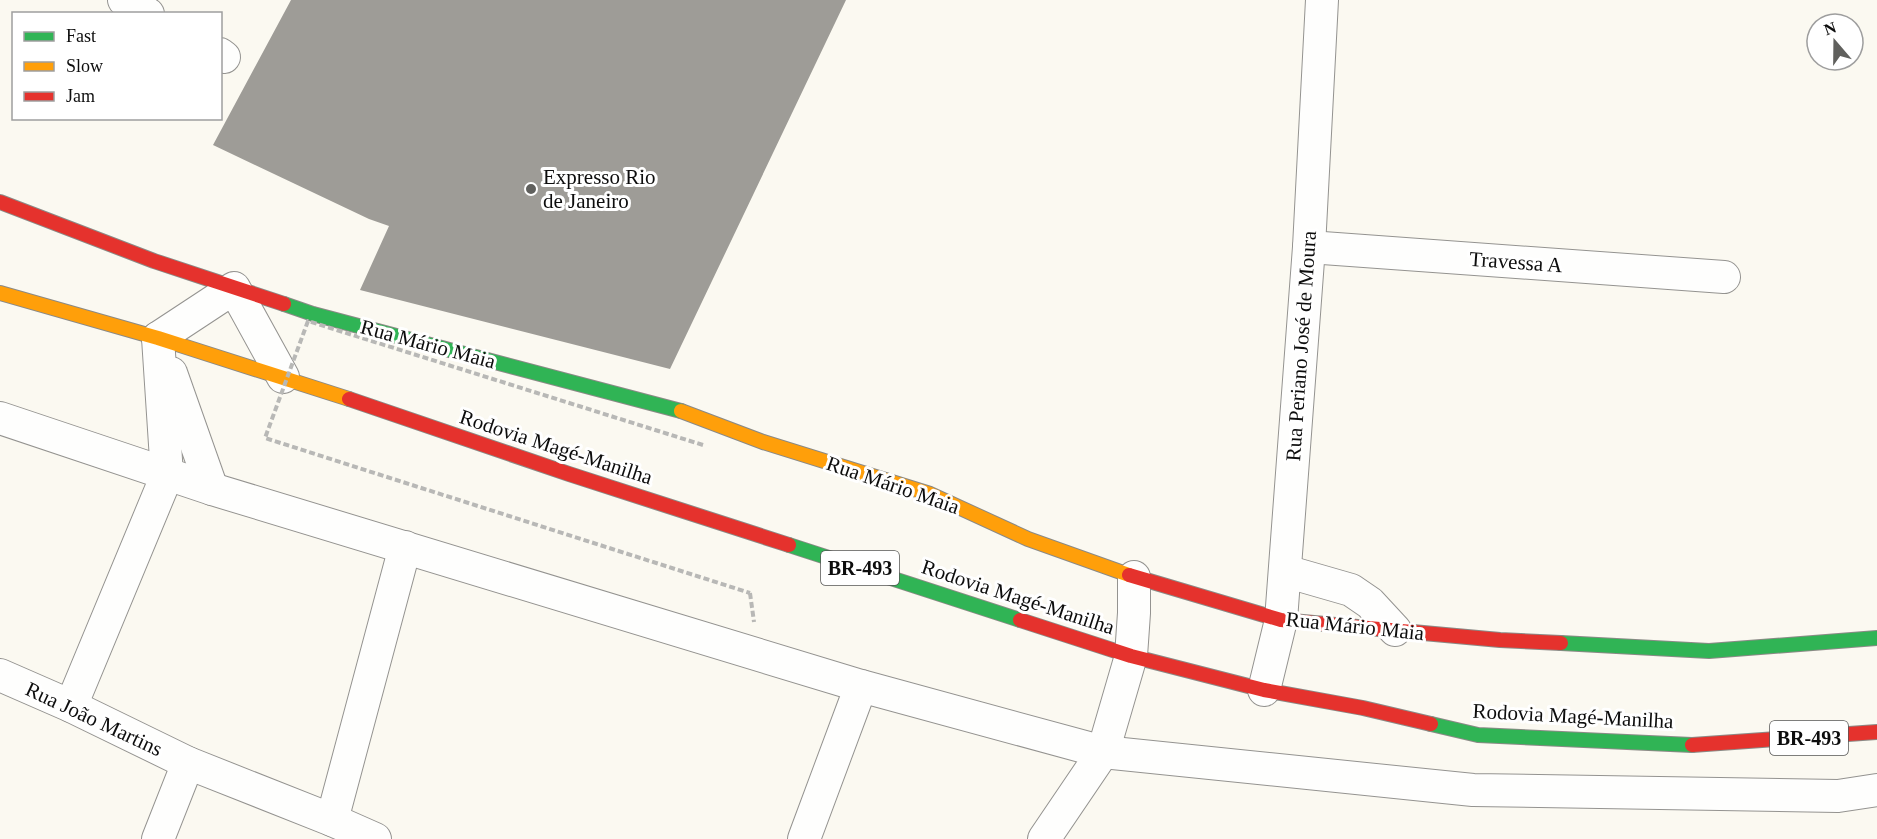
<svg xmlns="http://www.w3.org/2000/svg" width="1877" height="839" viewBox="0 0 1877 839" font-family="Georgia,serif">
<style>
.building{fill:#9e9c97}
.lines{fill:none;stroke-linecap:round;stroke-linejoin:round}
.street-casing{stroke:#949390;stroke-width:34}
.fast-casing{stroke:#8b8a86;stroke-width:16}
.slow-casing{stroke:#8b8a86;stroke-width:16}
.jam-casing{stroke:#8b8a86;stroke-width:16}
.path{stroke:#b8b8b6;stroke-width:4;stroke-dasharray:6 3;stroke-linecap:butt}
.street{stroke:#fefefd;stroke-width:32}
.fast{stroke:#30b455;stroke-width:14}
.slow{stroke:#ff9f0a;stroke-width:14}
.jam{stroke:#e5322d;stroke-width:14}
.path-bridge{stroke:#b8b8b6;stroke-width:4;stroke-dasharray:6 3;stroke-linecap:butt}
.poi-dot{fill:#60605d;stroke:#fff;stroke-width:2}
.labels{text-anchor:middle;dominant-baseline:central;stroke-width:6;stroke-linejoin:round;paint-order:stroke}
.shield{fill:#fff;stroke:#565656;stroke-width:1.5}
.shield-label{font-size:20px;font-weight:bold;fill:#0d0d0d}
.poi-label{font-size:21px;fill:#0d0d0d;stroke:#fff;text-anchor:start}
.street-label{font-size:21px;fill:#0d0d0d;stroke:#fff}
</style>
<rect width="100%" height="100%" fill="#fbf9f1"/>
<polygon class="building" points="291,0 846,0 670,369 360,290 389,226 369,219 213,145"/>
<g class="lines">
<defs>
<g id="street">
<polyline points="124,0 148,14"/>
<polyline points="220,54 224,57"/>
<polyline points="1309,247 1724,277"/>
<polyline points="158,338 234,288 283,377"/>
<polyline points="171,373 212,489"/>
<polyline points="0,418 212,489 861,686 1103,752 1473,790 1838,796 1877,790"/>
<polyline points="1285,571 1351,590 1370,603 1395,630"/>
<polyline points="0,675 71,706 188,763 332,820 375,839"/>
<polyline points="1264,690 1281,620 1309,247 1322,0"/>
<polyline points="71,706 167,475 158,338"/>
<polyline points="332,820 405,547"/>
<polyline points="158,839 188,763"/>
<polyline points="804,839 861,686"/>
<polyline points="1044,839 1103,752 1131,656 1134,613 1134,577"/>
</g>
<g id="fast">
<polyline points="284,304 313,314 681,411"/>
<polyline points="789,545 1020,620"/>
<polyline points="1561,643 1709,651 1877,638"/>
<polyline points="1431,724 1478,735 1692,745"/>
</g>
<g id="slow">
<polyline points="0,293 158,338 349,399"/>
<polyline points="681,411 763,442 930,494 1028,539 1129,575"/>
</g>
<g id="jam">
<polyline points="0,202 154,261 284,304"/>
<polyline points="349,399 569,474 789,545"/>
<polyline points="1129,575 1281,620 1500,640 1561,643"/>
<polyline points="1020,620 1131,656 1264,690 1363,708 1431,724"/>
<polyline points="1692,745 1877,732"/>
</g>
</defs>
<use href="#street" class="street-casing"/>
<use href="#fast" class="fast-casing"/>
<use href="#slow" class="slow-casing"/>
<use href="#jam" class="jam-casing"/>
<polyline class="path" points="750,593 754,622"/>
<use href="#street" class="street"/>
<use href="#fast" class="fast"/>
<use href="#slow" class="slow"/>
<use href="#jam" class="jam"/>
<polyline class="path-bridge" points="703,445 308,321 265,438 750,593"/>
</g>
<circle class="poi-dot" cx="531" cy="189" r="6"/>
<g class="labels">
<g class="shield">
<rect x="821" y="551" width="78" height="34" rx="4.5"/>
<rect x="1770" y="721" width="78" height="34" rx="4.5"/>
</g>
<g class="shield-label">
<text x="860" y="568">BR-493</text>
<text x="1809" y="738">BR-493</text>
</g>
<g class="poi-label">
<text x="543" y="177">Expresso Rio<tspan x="543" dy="24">de Janeiro</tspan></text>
</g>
<g class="street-label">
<text transform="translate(1516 262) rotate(4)">Travessa A</text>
<text transform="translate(428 344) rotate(15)">Rua Mário Maia</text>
<text transform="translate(1301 346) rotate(-86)">Rua Periano José de Moura</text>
<text transform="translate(556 447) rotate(18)">Rodovia Magé-Manilha</text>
<text transform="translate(893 485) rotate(19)">Rua Mário Maia</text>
<text transform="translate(1018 597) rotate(18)">Rodovia Magé-Manilha</text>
<text transform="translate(1355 626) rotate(6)">Rua Mário Maia</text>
<text transform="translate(1573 716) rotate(3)">Rodovia Magé-Manilha</text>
<text transform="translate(94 719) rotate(25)">Rua João Martins</text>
</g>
</g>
<rect x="12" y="12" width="210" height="108" fill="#ffffff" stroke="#9e9e9e" stroke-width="1.5"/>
<rect x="24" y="32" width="30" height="9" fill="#30b455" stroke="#9e9e9e" stroke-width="1.5"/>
<text x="66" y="42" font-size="18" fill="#0d0d0d">Fast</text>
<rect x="24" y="62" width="30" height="9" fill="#ff9f0a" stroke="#9e9e9e" stroke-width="1.5"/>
<text x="66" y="72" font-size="18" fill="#0d0d0d">Slow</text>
<rect x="24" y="92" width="30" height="9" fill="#e5322d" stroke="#9e9e9e" stroke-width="1.5"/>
<text x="66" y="102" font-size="18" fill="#0d0d0d">Jam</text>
<g transform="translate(1835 42) rotate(340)"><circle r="28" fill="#ffffff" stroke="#9e9e9e" stroke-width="1.5"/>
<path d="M0-4.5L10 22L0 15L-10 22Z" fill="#60605d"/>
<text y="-9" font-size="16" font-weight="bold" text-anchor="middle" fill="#0d0d0d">N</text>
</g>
</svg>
